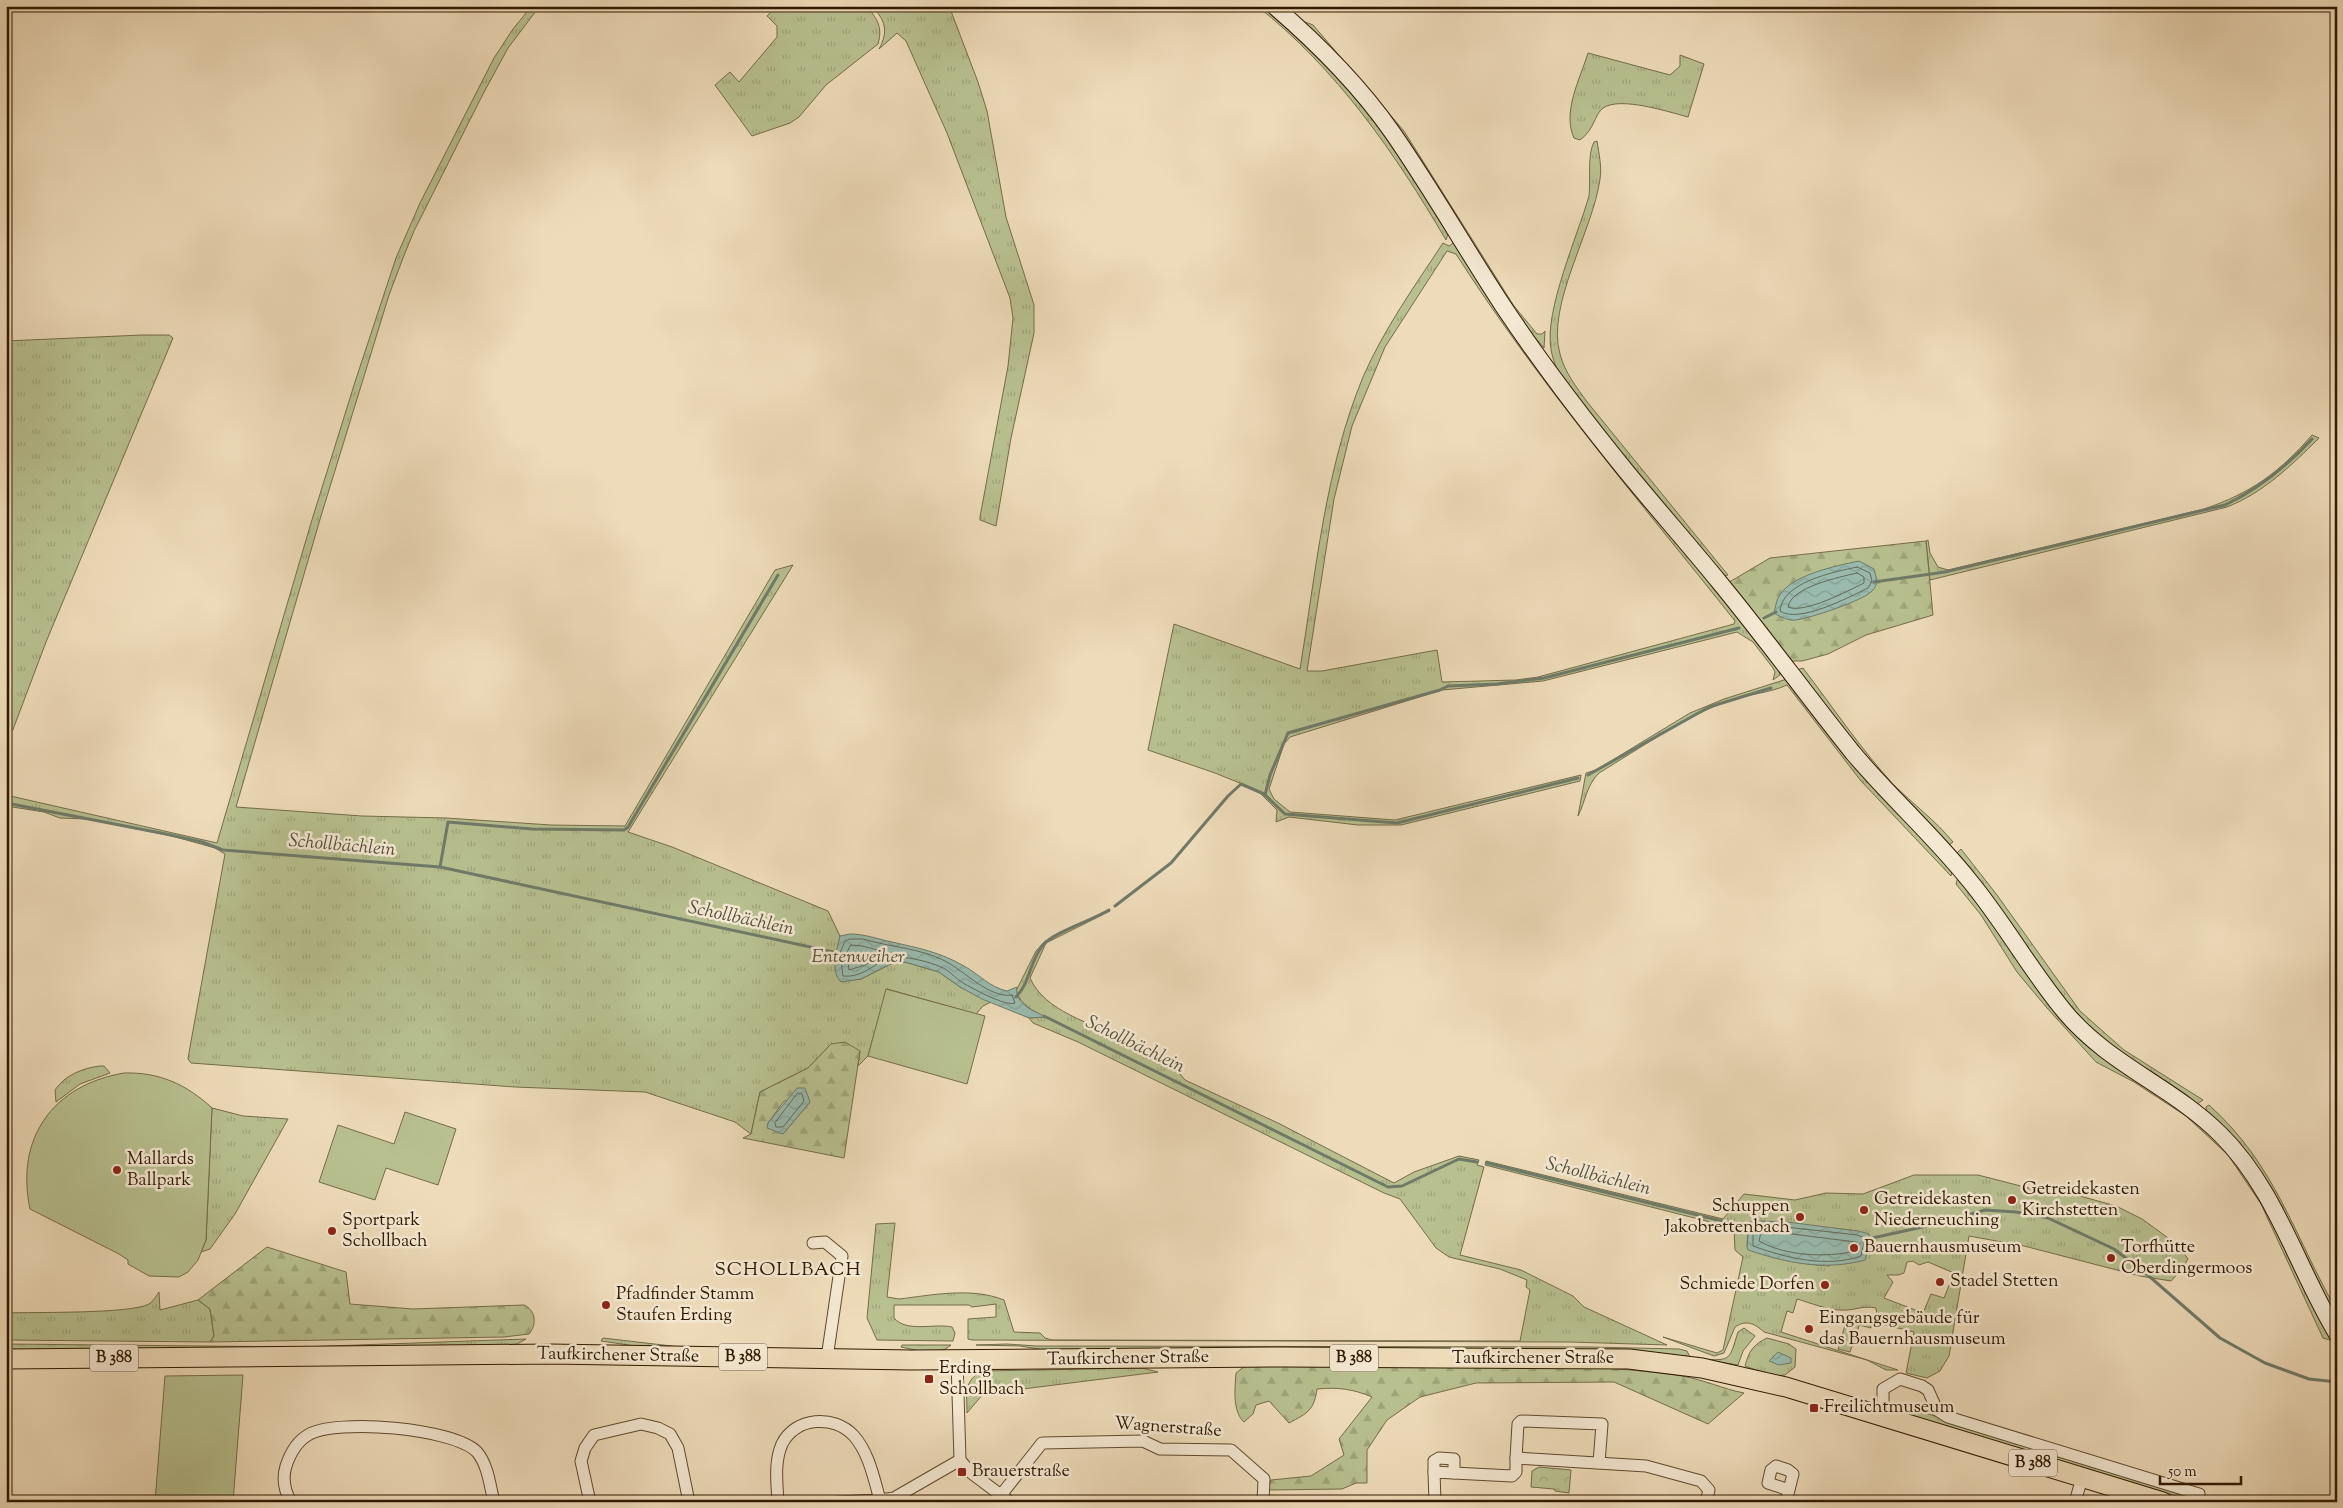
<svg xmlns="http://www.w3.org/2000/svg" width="2343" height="1508" viewBox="0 0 2343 1508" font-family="'Sorts Mill Goudy',serif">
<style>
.grass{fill:url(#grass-tufts);stroke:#746c48;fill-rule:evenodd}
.forest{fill:url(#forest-firs);stroke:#746c48;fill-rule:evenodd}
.park{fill:url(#park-crowns);stroke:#746c48}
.garden{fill:#b8c090;stroke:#746c48}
.water{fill:url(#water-waves);stroke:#6f7a69}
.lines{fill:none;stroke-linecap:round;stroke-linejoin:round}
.shore{stroke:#646a58;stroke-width:1}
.stream{stroke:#6f7a69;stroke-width:3}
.street-casing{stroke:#60492e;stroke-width:13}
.secondary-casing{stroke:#301800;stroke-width:18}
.primary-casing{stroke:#301800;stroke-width:21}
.street{stroke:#f4e8d2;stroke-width:11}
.secondary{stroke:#f4e8d2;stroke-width:16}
.primary{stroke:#eedbb9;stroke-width:19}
.poi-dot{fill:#8f2418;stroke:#f4e8d2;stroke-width:2}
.labels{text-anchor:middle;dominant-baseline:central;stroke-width:5;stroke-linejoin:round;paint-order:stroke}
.shield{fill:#f4e8d2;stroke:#6b563f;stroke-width:1}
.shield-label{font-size:16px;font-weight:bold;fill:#301800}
.poi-label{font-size:18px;fill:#301800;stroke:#f4e8d2;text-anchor:start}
.street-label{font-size:18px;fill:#301800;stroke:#f4e8d2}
.water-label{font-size:19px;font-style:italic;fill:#55513d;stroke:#f4e8d2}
.neighbourhood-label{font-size:19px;letter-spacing:1px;fill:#301800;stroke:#f4e8d2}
</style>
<defs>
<pattern id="grass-tufts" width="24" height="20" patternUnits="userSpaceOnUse" patternTransform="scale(1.25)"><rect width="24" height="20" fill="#b8c090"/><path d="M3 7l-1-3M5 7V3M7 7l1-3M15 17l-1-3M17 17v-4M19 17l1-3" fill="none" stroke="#9ea47a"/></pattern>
<pattern id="forest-firs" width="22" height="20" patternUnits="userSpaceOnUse" patternTransform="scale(1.25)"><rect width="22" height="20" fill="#b8c090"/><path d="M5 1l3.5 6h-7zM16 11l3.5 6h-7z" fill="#9ea47a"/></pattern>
<pattern id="park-crowns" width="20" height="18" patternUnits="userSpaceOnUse" patternTransform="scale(1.25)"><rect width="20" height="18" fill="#b8c090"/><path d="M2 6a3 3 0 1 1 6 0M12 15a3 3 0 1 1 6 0" fill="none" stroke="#9ea47a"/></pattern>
<pattern id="water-waves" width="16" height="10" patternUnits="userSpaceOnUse" patternTransform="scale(1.25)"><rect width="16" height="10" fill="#99bbaf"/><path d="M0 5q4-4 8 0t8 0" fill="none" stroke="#84a095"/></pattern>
</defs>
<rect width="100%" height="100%" fill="#eedbb9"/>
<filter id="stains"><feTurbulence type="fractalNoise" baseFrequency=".004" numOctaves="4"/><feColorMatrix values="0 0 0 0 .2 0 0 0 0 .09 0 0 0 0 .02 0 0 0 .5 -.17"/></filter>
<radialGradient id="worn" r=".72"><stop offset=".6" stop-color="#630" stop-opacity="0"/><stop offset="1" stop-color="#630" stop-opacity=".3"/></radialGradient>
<g class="grass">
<path d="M 777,6 L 866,6 C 877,18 883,27 878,44 L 826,85 L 799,117 L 790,123 L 752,136 L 715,85 L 730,72 L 739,82 L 777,37 L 777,26 L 767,16 Z"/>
<path d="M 872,6 L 949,6 L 978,82 L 987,111 L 1006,217 L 1034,305 L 1034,333 L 1011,438 L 996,526 L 980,520 L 980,517 L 1008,366 L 1013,318 L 1010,298 L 947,133 L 906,41 L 897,33 L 879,49 C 889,31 885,20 872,6 Z"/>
<path d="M 1257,6 L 1265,6 L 1337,74 L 1398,151 L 1449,231 L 1446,240 C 1395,153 1337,69 1257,6 Z"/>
<path d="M 531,7 L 536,11 L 508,48 L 483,94 L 414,231 L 403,258 L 389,295 L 321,516 L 236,807 L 362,816 L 446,818 L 551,825 L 625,826 L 775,570 L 793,565 L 628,832 L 672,847 L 828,911 L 840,936 C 836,957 835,962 844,981 L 861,979 L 893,963 L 905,962 L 939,972 L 960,987 L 991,1002 L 983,1006 L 976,1014 L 887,989 L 868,1056 L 858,1066 L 860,1051 L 831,1044 L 808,1068 L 760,1092 L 751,1134 L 735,1122 L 645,1092 L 515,1087 L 191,1063 L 188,1059 L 190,1047 L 225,854 L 215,848 L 172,836 L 87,819 L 60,818 L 44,812 L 6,806 L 6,795 L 217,843 L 311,523 L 355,382 L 396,258 L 420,203 L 494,58 L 513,29 Z"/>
<polygon points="1300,20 1313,25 1404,131 1514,306 1537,334 1542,334 1545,331 1544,348 1518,318"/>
<path d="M 1588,53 L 1670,75 L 1680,66 L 1680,55 L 1704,64 L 1688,117 C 1669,112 1620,96 1603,108 C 1594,115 1595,129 1580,140 L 1574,138 C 1562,112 1580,79 1588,53 Z"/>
<path d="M 1597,141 C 1599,154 1602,167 1600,179 C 1593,231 1546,305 1560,354 C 1565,373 1577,388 1588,403 L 1728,575 L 1723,576 L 1599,429 L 1558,372 C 1555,364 1552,357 1551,349 C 1544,311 1578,235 1589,196 C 1591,180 1587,155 1594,142 Z"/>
<path d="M 1456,241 L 1776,662 L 1780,675 L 1773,680 L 1775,672 L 1773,668 L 1753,642 L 1737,632 L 1543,681 L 1442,690 L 1290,737 L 1284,744 L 1269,789 L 1274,799 L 1290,812 L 1395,820 L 1581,775 L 1580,781 L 1401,825 L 1358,825 L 1289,817 L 1276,822 L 1277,810 L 1257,790 L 1215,773 L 1148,750 L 1174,624 L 1300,669 C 1316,572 1325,469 1363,377 C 1384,329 1414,287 1443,243 L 1449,246 ZM 1447,251 L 1456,254 C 1539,384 1639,500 1735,621 L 1734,624 L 1538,677 L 1516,680 L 1442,682 L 1437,650 L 1322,671 L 1307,671 L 1334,499 L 1352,426 L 1385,347 Z"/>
<polygon points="142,335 169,335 173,338 46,642 6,748 6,341"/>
<path d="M 2312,435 L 2319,438 C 2292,465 2263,493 2227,507 L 1930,580 L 1926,541 L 1928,540 L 1930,553 L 1938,567 L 1948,570 L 2204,509 C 2251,493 2279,473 2312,435 Z"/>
<path d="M 1803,668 C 1832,706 1860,748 1893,784 C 1913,804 1936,821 1953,842 L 1949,845 L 1871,764 L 1797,670 Z"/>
<path d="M 1787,679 L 1936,850 L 1952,872 L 1951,876 L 1861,781 L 1787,685 C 1770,693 1749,694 1731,700 C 1687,715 1639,749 1599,773 C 1586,786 1586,800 1578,816 L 1586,773 L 1596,770 L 1690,713 L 1724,699 Z"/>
<polygon points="1961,849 1997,895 2080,1011 2124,1050 2203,1100 2197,1104 2131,1062 2075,1015 1958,856 1957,853"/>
<path d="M 1958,877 L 1960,877 C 1996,924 2026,979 2067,1023 C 2103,1062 2150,1084 2190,1116 C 2248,1160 2268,1214 2298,1277 C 2304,1288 2330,1332 2330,1340 L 2323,1338 L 2261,1204 L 2228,1155 L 2186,1116 L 2134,1082 L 2096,1062 L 2047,1008 L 2017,972 L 1981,915 L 1956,884 Z"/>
<path d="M 1108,910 L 1110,911 L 1046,943 L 1030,978 C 1045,1012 1091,1022 1121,1039 C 1141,1050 1161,1062 1180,1074 L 1185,1080 L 1278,1123 L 1394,1183 L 1414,1172 L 1459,1156 L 1479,1160 L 1477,1165 L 1484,1167 L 1460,1255 L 1521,1270 L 1573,1296 L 1584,1307 L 1667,1345 L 1570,1342 L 972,1340 L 968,1339 L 968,1319 L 996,1317 L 996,1304 L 972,1307 L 969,1305 L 894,1305 L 894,1318 C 907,1333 934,1323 952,1327 L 955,1333 L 953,1341 L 877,1340 L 867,1318 L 876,1224 L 895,1223 L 887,1297 L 899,1299 C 933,1295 971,1287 1004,1300 L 1014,1332 L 1040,1333 L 1045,1338 L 1052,1340 L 1520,1341 L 1530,1290 L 1526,1287 L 1527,1280 L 1500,1269 L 1449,1257 L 1436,1248 L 1400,1199 L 1384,1193 L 1078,1042 L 1033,1023 L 1029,1018 L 1045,1017 C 1032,1010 1022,1006 1016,991 L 1036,951 L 1044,942 Z"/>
<path d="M 100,1066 L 104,1066 L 110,1073 L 80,1084 L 56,1102 L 55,1090 C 65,1075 83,1068 100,1066 Z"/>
<path d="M 2209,1105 C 2276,1165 2294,1236 2337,1311 L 2337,1321 L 2207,1113 L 2206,1107 Z"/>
<polygon points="212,1108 243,1116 288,1119 235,1214 210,1249 201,1252 206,1240"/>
<path d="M 1486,1161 L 1723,1219 L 1744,1194 L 1795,1200 L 1826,1193 L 1863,1194 L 1914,1175 L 1978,1175 L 2044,1192 L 2080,1196 L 2116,1206 L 2142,1219 L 2160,1232 L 2179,1246 L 2188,1259 L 2181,1270 L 2171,1281 L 2140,1276 L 2024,1246 L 1969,1236 L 1949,1356 L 1940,1371 L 1927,1378 L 1906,1373 L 1914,1332 L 1878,1323 L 1876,1308 C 1861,1305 1855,1311 1841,1310 C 1827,1310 1811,1303 1797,1299 L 1793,1313 L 1787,1311 L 1781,1332 L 1898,1370 L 1886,1370 L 1867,1360 L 1764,1332 C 1755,1324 1747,1319 1735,1327 L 1724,1353 L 1714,1356 L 1663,1337 L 1717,1353 L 1723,1350 L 1743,1257 L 1735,1250 L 1734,1228 L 1485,1165 ZM 1768,1222 L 1858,1231 L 1829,1266 C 1797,1264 1776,1259 1747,1247 L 1748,1228 ZM 1913,1261 L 1919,1265 L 1928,1262 L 1954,1273 L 1944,1298 L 1931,1294 L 1923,1313 L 1884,1298 L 1893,1282 L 1887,1275 L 1898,1275 L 1904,1273 L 1907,1262 Z"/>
<path d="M 159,1292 L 160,1310 L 198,1300 L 210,1309 L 214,1336 L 210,1342 L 6,1340 L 6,1313 C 32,1312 132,1314 149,1304 C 153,1302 156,1296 159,1292 Z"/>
<polygon points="1851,1319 1871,1324 1871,1328 1859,1325 1854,1346 1852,1346 1850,1352 1838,1349 1846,1322"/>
<path d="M 1744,1328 L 1755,1336 L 1743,1351 L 1738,1365 L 1702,1359 C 1732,1361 1729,1360 1738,1332 Z"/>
<polygon points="603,1338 680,1347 649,1348 601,1341"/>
<path d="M 1767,1338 L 1789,1344 L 1796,1349 L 1795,1367 L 1785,1375 L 1773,1376 L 1745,1366 C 1749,1351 1753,1345 1767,1338 Z"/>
<polygon points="526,1339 517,1344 481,1346 6,1352 6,1344 302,1347"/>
<polygon points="1007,1344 1037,1346 1589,1347 1679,1349 1687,1351 1691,1359 1051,1351 1020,1346 976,1345"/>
<path d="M 902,1345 L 951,1345 C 938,1357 916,1350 901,1347 Z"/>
<path d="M 1142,1368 L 1158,1372 L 983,1394 L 967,1413 C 967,1394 963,1380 983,1371 Z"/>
<polygon points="1896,1404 2191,1495 2190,1500 1903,1416 1894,1413"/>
</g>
<g class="forest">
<polygon points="1926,541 1933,615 1866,635 1828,654 1802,661 1788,661 1726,584 1770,558"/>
<path d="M 845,1042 L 860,1051 L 844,1158 L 743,1138 L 751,1134 L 760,1092 L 808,1068 L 831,1044 ZM 784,1101 L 810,1102 L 783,1134 L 768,1123 Z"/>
<path d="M 267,1247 L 346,1272 L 350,1304 L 413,1309 L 524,1305 C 536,1310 537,1325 529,1334 L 504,1337 L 210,1342 L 214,1336 L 210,1309 L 198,1300 Z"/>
<path d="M 1564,1365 C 1603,1368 1643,1370 1682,1376 C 1705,1380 1723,1389 1744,1393 L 1708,1424 L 1614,1382 L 1476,1383 L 1420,1397 L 1387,1420 L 1367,1450 L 1367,1483 L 1356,1483 L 1342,1489 L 1268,1490 L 1271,1480 L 1311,1476 L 1344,1455 L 1339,1439 L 1372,1397 C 1353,1389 1338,1387 1317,1389 C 1314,1410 1308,1413 1289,1423 L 1269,1401 L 1256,1405 L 1253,1414 L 1244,1422 C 1232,1411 1235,1388 1236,1373 L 1245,1366 Z"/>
</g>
<polygon class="park" points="1539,1467 1571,1470 1569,1493 1555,1491 1554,1489 1531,1487 1532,1471"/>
<g class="garden">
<polygon points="886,989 985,1016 967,1084 868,1056"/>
<path d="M 124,1073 C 159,1072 186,1084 212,1108 L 206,1240 L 198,1260 L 188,1272 L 179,1277 L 149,1276 L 128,1264 L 128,1260 L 119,1254 L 30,1209 C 15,1138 53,1085 124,1073 Z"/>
<polygon points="405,1112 456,1129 438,1185 386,1168 375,1200 319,1182 338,1125 394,1144"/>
<polygon points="243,1375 233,1502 155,1502 165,1376"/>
</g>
<g class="water">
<path d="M 1859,561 L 1874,569 C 1876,577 1879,585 1872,591 C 1863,601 1810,618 1796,620 C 1788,621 1781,617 1774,613 C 1775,609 1776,602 1778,598 C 1789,575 1836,566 1859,561 Z"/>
<path d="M 850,934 C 865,934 877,939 892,942 C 918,948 940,952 964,966 C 979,974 989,987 1007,991 L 1017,987 C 1014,1004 1034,1011 1046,1017 L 1029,1018 L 982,999 L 960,987 L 939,972 L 905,962 L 893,963 L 861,979 L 841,982 C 830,972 837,949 840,936 Z"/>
<polygon points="797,1088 805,1088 810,1102 783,1134 767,1128 768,1123"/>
<path d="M 1758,1221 L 1787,1222 L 1858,1231 L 1869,1234 L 1870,1240 L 1865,1260 C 1825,1271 1787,1263 1748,1250 L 1747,1247 L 1749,1222 Z"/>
<polygon points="1778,1352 1791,1358 1791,1363 1779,1365 1769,1361"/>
</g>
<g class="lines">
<g class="shore">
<path d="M 1857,567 L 1870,573 L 1872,581 L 1868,588 C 1849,597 1799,624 1780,611 C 1782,582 1834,572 1857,567 Z"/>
<path d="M 1857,573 L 1864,577 L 1864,583 C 1848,591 1804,614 1788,607 C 1791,587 1840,577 1857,573 Z"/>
<path d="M 851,939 L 863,939 C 889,947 920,948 945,961 C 965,971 988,998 1012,995 L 1015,1003 C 1006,1007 972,988 963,983 C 955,978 949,970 941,967 C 930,962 904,955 892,958 C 874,962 864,978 843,976 L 840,953 L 845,941 Z"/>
<polygon points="851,945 862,946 882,951 883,954 865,965 849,970 847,953"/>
<polygon points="798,1093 802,1094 804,1101 783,1127 776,1127 775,1123"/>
<path d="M 1755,1226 L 1786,1227 L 1857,1235 L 1865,1238 L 1861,1256 C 1827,1268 1786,1258 1753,1246 L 1753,1229 Z"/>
<path d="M 1776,1232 L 1856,1242 L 1858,1245 L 1855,1251 C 1826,1258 1785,1256 1759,1241 L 1761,1233 Z"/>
</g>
<g class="stream">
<path d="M 1874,582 L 1945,572 L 2225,505 C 2259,489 2286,467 2312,439"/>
<polyline points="1764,618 1776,612"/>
<polyline points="1588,775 1709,707 1771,688"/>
<polyline points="1265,795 1270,775 1288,733 1440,690 1448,686 1497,684 1544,678 1739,628"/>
<polyline points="6,803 166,834 202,842 223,850 440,867 838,953"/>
<polyline points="440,867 448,822 532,829 624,830 628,827 778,575"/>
<polyline points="1115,906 1171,863 1228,796 1241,784 1264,794 1285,814 1397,823 1578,778"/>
<path d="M 1016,997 C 1030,983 1030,960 1043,945 C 1054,932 1093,920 1109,910"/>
<polyline points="1044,1016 1388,1187 1402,1186 1459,1159 1477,1162"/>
<polyline points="1487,1163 1750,1228"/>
<polyline points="1868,1239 1936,1224 1985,1210 2016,1212 2048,1218 2114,1249 2142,1270 2220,1338 2265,1363 2309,1379 2337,1382"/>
</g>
<defs>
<g id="street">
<polyline points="813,1243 825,1242 842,1256 827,1358"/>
<polyline points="957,1360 960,1460 970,1472 1010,1502"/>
<polyline points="1883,1416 1883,1389 1900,1379 1922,1386 1928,1390 1937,1410 1948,1417 2199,1494 2198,1502"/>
<polyline points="1516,1458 1518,1424 1521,1421 1602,1424 1599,1463"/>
<polyline points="1434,1472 1434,1461 1439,1458 1454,1459 1454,1473"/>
<polyline points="1001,1495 1042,1443 1143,1441 1160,1449 1231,1450 1264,1479 1263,1502"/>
<path d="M 291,1502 C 284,1490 282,1479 286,1466 C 290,1454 296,1442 308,1435 C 336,1418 454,1428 477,1452 C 488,1465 490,1486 494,1502"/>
<polyline points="590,1502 581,1461 585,1448 594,1435 641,1424 658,1428 670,1434 678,1448 689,1502"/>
<path d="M 778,1502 C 777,1483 774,1462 782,1444 C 795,1417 834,1414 854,1436 C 869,1453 874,1479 880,1500"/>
<polyline points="838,1502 880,1500 894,1498 960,1460"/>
<polyline points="1435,1502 1434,1472 1512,1476 1516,1472 1516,1458 1646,1466 1701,1481 1709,1490 1706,1502"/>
<polyline points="1786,1502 1793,1474 1788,1470 1776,1466 1771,1470 1768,1483 1789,1490"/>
<polyline points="2075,1502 2082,1478"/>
</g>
<path id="secondary" d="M 1274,6 C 1317,43 1359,85 1392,132 C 1431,188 1465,248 1503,306 C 1541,363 1583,418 1626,471 C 1657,509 1690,546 1720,583 C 1766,639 1808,697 1853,753 C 1890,797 1933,835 1969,880 C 2004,922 2030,970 2065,1012 C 2108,1064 2173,1087 2220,1134 C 2276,1189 2297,1268 2337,1334"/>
<polyline id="primary" points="6,1359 550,1354 911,1360 1284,1357 1629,1359 1702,1368 1786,1387 2163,1502"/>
</defs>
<use href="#street" class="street-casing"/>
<use href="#secondary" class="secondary-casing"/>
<use href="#primary" class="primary-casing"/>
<use href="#street" class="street"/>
<use href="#secondary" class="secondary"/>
<use href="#primary" class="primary"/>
</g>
<g class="poi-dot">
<circle cx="117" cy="1170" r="5"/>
<circle cx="2012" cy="1200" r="5"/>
<circle cx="1864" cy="1210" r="5"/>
<circle cx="1800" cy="1217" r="5"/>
<circle cx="332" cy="1231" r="5"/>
<circle cx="1854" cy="1248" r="5"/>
<circle cx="2111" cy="1258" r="5"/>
<circle cx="1940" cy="1282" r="5"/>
<circle cx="1825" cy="1285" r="5"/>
<circle cx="606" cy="1305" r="5"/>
<circle cx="1809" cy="1329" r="5"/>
<rect x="924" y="1374" width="10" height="10" rx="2.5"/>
<rect x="1809" y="1403" width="10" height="10" rx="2.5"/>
<rect x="957" y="1467" width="10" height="10" rx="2.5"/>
</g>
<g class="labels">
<g class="shield">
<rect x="719" y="1343.5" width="48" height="27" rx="4"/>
<rect x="90" y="1344.5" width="48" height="27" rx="4"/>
<rect x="1330" y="1344.5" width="48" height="27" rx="4"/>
<rect x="2009" y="1449.5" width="48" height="27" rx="4"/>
</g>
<g class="shield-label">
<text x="743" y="1357">B 388</text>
<text x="114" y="1358">B 388</text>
<text x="1354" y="1358">B 388</text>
<text x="2033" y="1463">B 388</text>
</g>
<g class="poi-label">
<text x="127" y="1160">Mallards<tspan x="127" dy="21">Ballpark</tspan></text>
<text x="2022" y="1190">Getreidekasten<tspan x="2022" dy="21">Kirchstetten</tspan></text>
<text x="1874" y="1200">Getreidekasten<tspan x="1874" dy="21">Niederneuching</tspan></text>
<text x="1790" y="1207" text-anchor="end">Schuppen<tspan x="1790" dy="21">Jakobrettenbach</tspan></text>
<text x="342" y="1221">Sportpark<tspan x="342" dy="21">Schollbach</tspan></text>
<text x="1864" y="1248">Bauernhausmuseum</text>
<text x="2121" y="1248">Torfhütte<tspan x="2121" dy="21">Oberdingermoos</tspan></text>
<text x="1950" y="1282">Stadel Stetten</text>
<text x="1815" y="1285" text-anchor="end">Schmiede Dorfen</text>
<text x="616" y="1295">Pfadfinder Stamm<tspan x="616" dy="21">Staufen Erding</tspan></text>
<text x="1819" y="1319">Eingangsgebäude für<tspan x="1819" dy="21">das Bauernhausmuseum</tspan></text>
<text x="939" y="1369">Erding<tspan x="939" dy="21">Schollbach</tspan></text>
<text x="1824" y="1408">Freilichtmuseum</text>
<text x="972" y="1472">Brauerstraße</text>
</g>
<g class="street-label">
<text transform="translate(618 1356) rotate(1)">Taufkirchener Straße</text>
<text transform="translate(1128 1359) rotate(-1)">Taufkirchener Straße</text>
<text x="1533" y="1359">Taufkirchener Straße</text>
<text transform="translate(1168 1428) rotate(4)">Wagnerstraße</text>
</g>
<g class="water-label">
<text transform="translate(342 846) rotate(5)">Schollbächlein</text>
<text transform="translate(741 919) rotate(12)">Schollbächlein</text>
<text x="858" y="957">Entenweiher</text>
<text transform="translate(1135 1045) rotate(26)">Schollbächlein</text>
<text transform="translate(1598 1177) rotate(14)">Schollbächlein</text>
</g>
<g class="neighbourhood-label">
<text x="788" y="1270">SCHOLLBACH</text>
</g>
</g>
<rect width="2343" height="1508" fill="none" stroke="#eedbb9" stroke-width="25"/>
<rect x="8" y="8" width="2328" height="1493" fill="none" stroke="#301800" stroke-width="2.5"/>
<rect x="12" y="12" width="2318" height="1483" fill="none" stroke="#301800"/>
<path d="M2160 1476v8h81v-8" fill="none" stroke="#301800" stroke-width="2.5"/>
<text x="2168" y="1476" font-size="15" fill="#301800" stroke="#f4e8d2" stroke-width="4" paint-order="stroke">50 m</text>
<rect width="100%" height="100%" filter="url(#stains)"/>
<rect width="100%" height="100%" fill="url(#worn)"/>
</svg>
